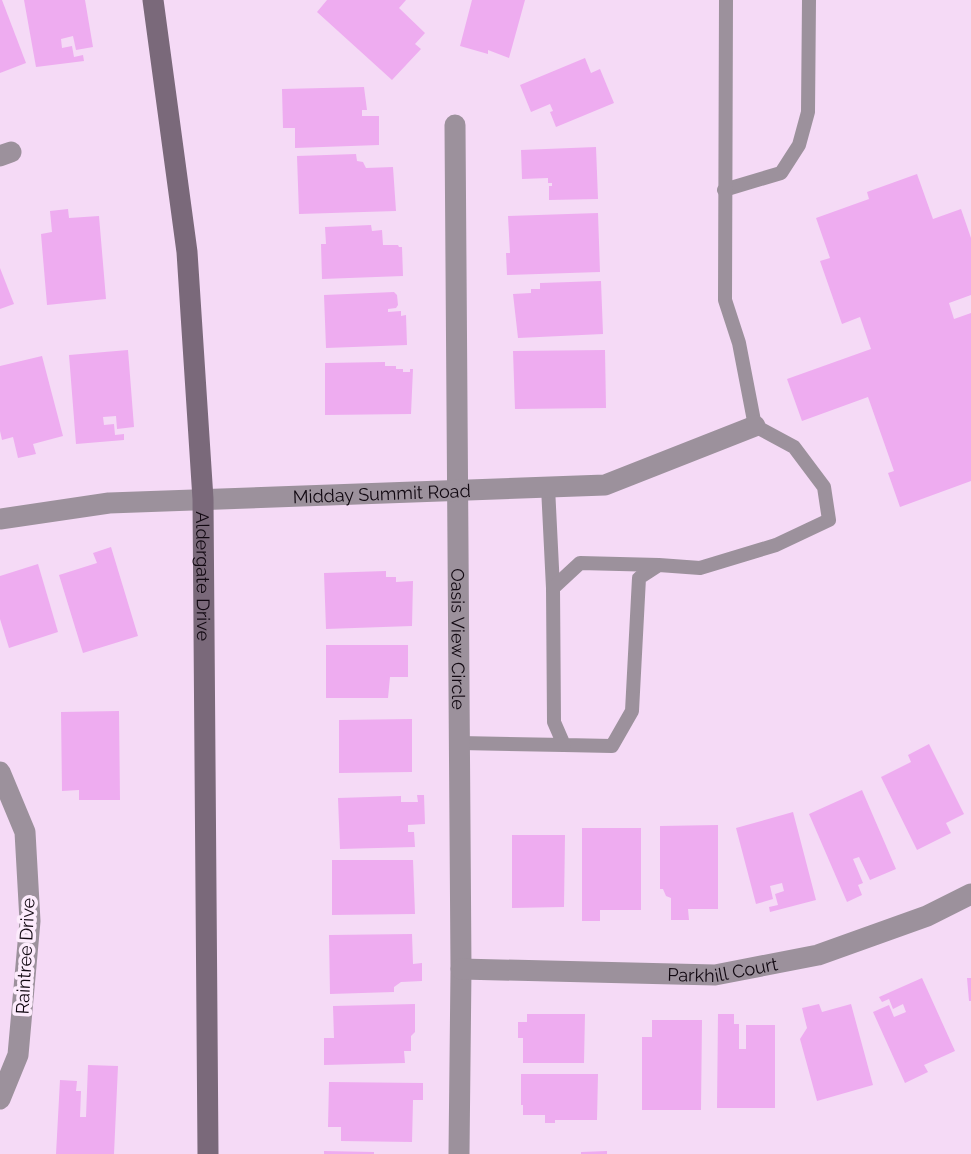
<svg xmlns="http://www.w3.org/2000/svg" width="971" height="1154" viewBox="0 0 971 1154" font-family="Raleway,sans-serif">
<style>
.building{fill:#eeacf0}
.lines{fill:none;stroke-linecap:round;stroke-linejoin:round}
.lane{stroke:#9c919c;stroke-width:14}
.street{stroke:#9c919c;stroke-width:21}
.secondary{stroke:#7a697a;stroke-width:21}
.labels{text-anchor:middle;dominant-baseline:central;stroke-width:7;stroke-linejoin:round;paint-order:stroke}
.street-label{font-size:18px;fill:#110811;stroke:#fcebfc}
</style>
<rect width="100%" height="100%" fill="#f5daf6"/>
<g class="building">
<polygon points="0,0 2,0 26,63 0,73"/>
<polygon points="24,0 85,0 93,47 76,50 73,36 61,39 62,48 72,46 74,57 83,55 84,61 36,67"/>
<polygon points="327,0 406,0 399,8 425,33 415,44 421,49 392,80 317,12"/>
<polygon points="472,0 525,0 509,58 488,50 488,54 460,46"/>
<polygon points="585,58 591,73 600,69 614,103 556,127 550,112 553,111 550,104 531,112 520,85"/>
<polygon points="364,87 367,110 362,110 362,116 379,116 379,145 295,148 295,128 283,128 282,89"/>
<polygon points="596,147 598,199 549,200 549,186 552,186 552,183 548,183 548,178 522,179 521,150"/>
<polygon points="356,154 357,161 363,162 366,168 393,167 396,211 299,214 297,156"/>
<polygon points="917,174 933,219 961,209 971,238 971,295 949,303 954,319 971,313 971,481 900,507 888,473 894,471 868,397 802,421 787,379 871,349 860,317 842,324 820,261 830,258 816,218 869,199 867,192"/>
<polygon points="68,209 69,218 99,216 106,299 47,305 41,234 52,232 50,211"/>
<polygon points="598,213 600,272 507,275 506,253 510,253 508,216"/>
<polygon points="371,225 372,231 382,230 383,245 398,245 399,247 402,247 403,276 322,279 321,244 326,244 325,227"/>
<polygon points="0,268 14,304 0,309"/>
<polygon points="601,281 603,334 518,338 513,294 531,293 531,289 540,289 540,283"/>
<polygon points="394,292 397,295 398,305 396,308 388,309 388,312 401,311 401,316 406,315 407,345 326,348 324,295"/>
<polygon points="128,350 134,427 117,429 116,416 103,417 104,425 114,424 115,435 124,434 124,440 76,444 69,355"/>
<polygon points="605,350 606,408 515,409 513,351"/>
<polygon points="42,356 63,436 33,444 36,454 18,458 13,437 2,440 0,431 0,366"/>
<polygon points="385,362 385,366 396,366 396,369 403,369 403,372 410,372 410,369 413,369 411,414 325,415 325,363"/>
<polygon points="111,547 138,636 83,653 59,575 97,563 93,553"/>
<polygon points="38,564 58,632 9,648 0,619 0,576"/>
<polygon points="386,571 386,577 396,577 396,582 413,581 412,626 326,629 324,573"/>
<polygon points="326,645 408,645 408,677 390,677 388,698 326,698"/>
<polygon points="119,711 120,800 79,800 79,790 62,791 61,712"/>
<polygon points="412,719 412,772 339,773 339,720"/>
<polygon points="929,744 964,814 946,823 951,833 917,850 881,777 911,762 908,755"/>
<polygon points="862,790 896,869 870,880 859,857 853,859 863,883 858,885 862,895 847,902 809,814"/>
<polygon points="417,795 424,795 425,824 408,825 408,832 414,832 415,847 340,849 338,798 401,796 401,802 418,802"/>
<polygon points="793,812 816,900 770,912 769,907 778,905 775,894 784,891 782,883 770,886 773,899 756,904 736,828"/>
<polygon points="718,825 718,909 688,909 689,920 671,920 671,898 666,896 663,889 660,889 660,826"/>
<polygon points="582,828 641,828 641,910 600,910 600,921 582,921"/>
<polygon points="512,835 565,835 564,907 512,908"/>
<polygon points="332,860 413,860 415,914 332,915"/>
<polygon points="412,934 413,964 422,963 422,981 401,982 394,987 394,992 330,994 329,935"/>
<polygon points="922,978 955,1051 924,1065 928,1072 905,1083 873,1012 889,1005 894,1017 906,1012 903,1004 893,1009 889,999 882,1002 879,997"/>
<polygon points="967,978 971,978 971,1001 969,1001"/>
<polygon points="415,1004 415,1032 411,1036 411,1051 404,1051 405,1063 324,1065 324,1038 334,1038 333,1006"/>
<polygon points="819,1004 822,1012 851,1004 873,1085 817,1101 800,1039 807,1028 802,1008"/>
<polygon points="527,1014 585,1014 584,1063 523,1063 523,1038 518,1038 518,1022 527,1022"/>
<polygon points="718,1014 734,1014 734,1024 739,1024 739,1049 746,1049 746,1025 775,1025 775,1108 717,1108"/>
<polygon points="652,1020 702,1020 701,1110 642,1110 642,1037 652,1037"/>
<polygon points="88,1065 118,1066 114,1154 56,1154 60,1080 77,1081 76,1091 81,1091 80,1117 86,1117"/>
<polygon points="521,1074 598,1074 597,1120 555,1120 555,1123 545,1123 545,1115 523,1115 523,1105 521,1105"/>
<polygon points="329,1082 423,1083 423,1100 413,1100 412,1142 341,1141 341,1127 328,1127"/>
<polygon points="324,1151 374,1152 374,1154 324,1154"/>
<polygon points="607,1151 607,1154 581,1154 581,1152"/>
</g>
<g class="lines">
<g class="lane">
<polyline points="724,190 781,173 799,145 808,112 809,0"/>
<polyline points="548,487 553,588"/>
<polyline points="659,565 580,563 553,588 554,722 564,745 612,746 632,711 639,578 659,565 700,568 776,545 829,520 824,487 794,447 755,426 739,343 725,300 726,0"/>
<polyline points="460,743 564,745"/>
</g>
<g class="street">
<path id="s1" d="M 455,125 L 461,969 L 459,1154"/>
<polyline points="0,156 11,152"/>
<path id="s2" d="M 0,519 L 109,503 L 605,485 L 755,426"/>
<polyline points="0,772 25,832 30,921 18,1055 0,1099"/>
<path id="s3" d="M 461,969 L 715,975 L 818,955 L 927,916 L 971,894"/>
</g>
<path class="secondary" id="s4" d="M 153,0 L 187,252 L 203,499 L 208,1154"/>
</g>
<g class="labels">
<g class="street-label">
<text stroke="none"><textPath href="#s2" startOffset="383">Midday Summit Road</textPath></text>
<text stroke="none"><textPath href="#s4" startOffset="579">Aldergate Drive</textPath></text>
<text stroke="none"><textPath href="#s1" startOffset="514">Oasis View Circle</textPath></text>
<text transform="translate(25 956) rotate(-87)">Raintree Drive</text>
<text stroke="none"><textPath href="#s3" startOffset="262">Parkhill Court</textPath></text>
</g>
</g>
</svg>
